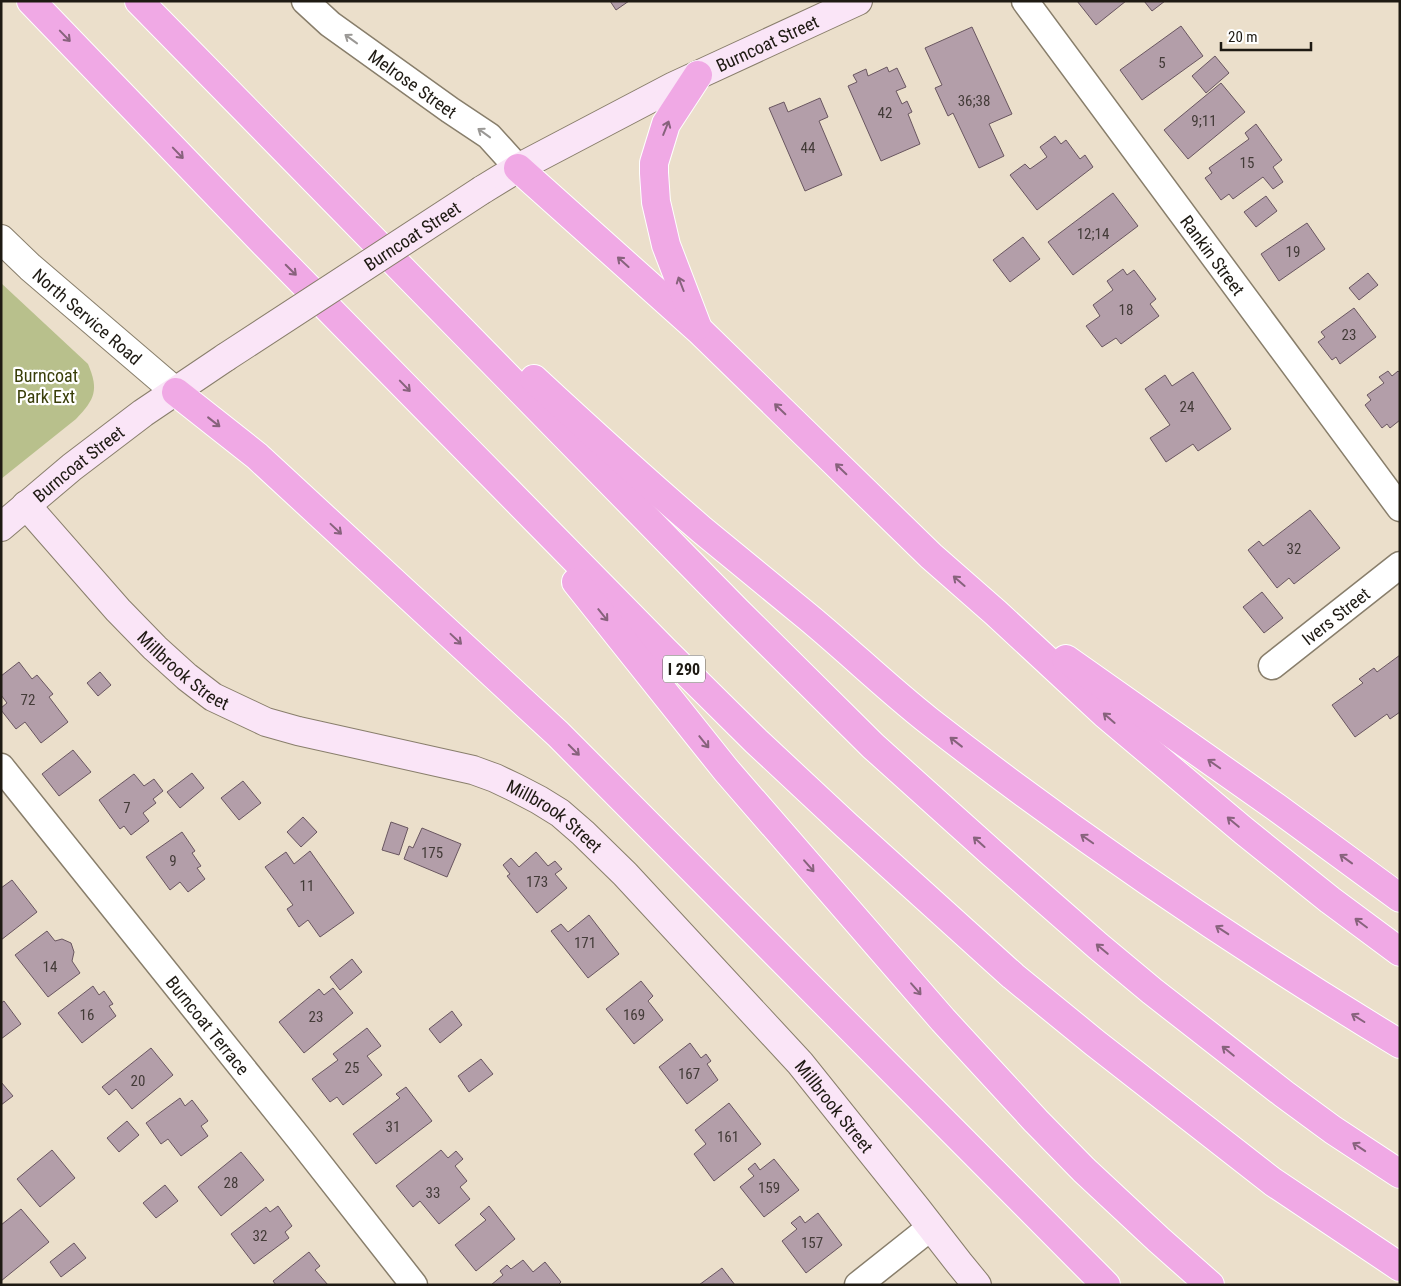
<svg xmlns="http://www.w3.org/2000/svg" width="1401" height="1286" viewBox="0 0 1401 1286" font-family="'Roboto Condensed',sans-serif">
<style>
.green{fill:#b8c08c}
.building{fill:#b39ea9;stroke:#695660}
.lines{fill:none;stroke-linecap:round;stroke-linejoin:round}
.minor-casing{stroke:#887e6b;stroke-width:29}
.tertiary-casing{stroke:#887e6b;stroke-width:30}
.secondary-casing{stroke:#887e6b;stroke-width:30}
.motorway-casing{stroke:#fff;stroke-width:30}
.minor{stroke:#fff;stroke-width:26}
.tertiary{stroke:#fff;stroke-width:28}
.secondary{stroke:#fae5f7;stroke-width:28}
.motorway{stroke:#f0a9e5;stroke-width:28}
.secondary-bridge-casing{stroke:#887e6b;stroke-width:30;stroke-linecap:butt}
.secondary-bridge{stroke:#fae5f7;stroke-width:28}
.oneway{stroke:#87627c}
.oneway2{stroke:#9a9895}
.labels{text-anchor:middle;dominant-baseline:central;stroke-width:4.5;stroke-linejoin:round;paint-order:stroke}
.number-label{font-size:15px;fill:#433b38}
.shield{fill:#fff;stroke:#625f5a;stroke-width:1}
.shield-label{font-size:16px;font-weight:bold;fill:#1e1a13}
.street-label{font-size:18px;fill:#1e1a13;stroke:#fff}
.park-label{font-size:18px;fill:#393e09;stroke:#fff}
</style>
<rect width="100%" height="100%" fill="#ebdfcb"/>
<path class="green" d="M 1,283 L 88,364 C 99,390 95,399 76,419 L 1,479 Z"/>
<g class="building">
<polygon points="610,1 629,1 616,10"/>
<polygon points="1077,1 1126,1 1096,25"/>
<polygon points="1144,1 1165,1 1152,11"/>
<polygon points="1181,26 1203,56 1142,100 1120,70"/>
<polygon points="972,27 1012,114 989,124 1004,156 979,168 953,113 948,116 935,88 942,85 925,48"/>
<polygon points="1215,56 1229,73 1206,93 1192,76"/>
<polygon points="887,67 889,72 897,68 906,87 896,91 902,104 907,101 912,112 908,114 920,144 881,161 848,86 857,82 853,75 866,69 868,76"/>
<polygon points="1221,83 1245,112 1188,159 1164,130"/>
<polygon points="820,98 828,117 819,121 842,175 805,191 769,108 784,102 788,112"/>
<polygon points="1256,124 1282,160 1273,167 1283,182 1273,189 1263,177 1233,199 1229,194 1221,200 1205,178 1212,173 1209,168 1249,139 1245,133"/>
<polygon points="1055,136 1061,144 1066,140 1080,159 1085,155 1093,167 1037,210 1010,175 1025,164 1030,169 1047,157 1040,147"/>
<polygon points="1113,193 1138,226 1073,275 1048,242"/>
<polygon points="1266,196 1277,211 1256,227 1244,212"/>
<polygon points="1307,223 1325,249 1279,281 1261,254"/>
<polygon points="1023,237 1040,259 1010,282 993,260"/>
<polygon points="1123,269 1127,275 1134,270 1156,299 1150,304 1159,316 1121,344 1116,338 1102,347 1086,326 1100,316 1093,305 1113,290 1107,281"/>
<polygon points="1368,273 1378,285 1359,300 1349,288"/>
<polygon points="1354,308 1376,337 1340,364 1336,357 1332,360 1318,342 1325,337 1321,332"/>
<polygon points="1388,371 1392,376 1398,371 1400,373 1400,420 1390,428 1387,424 1382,428 1365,405 1371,400 1367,395 1384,383 1379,377"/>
<polygon points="1193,372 1231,429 1198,451 1193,444 1166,462 1150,438 1170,425 1145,389 1165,375 1172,386"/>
<polygon points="1310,510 1340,548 1294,584 1289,578 1277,588 1248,550 1259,541 1263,546"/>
<polygon points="1262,592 1283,618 1264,633 1243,607"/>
<polygon points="1400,655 1400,712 1390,719 1387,714 1355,737 1332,705 1363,683 1359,679 1374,668 1377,672"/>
<polygon points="19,662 32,679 37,675 53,694 49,697 68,722 41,743 25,722 16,729 1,710 1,708 7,703 1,695 1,676"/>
<polygon points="100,672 111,685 98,696 87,683"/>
<polygon points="73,750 91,772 59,796 42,774"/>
<polygon points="192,773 204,788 180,808 167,792"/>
<polygon points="134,774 144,786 154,779 163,791 153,799 156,803 143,813 149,821 131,835 124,826 120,829 99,800"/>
<polygon points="243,781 261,803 239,820 221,798"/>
<polygon points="303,817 317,832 301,847 287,832"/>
<polygon points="391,822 408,828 399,855 382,850"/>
<polygon points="422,828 461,844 447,877 404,859 409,846 413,848"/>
<polygon points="182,832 195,851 192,853 201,866 197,868 205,879 188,892 180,882 170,890 146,857"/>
<polygon points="310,851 354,913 320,937 308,920 299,927 287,909 293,905 265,867 286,852 294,864"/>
<polygon points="536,852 548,866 555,861 562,869 555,874 567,888 537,913 507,876 510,874 503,865 511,858 519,867"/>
<polygon points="12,880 37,912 1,940 1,888"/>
<polygon points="589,915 619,954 588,978 551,931 561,924 568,932"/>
<polygon points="47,931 55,941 62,939 71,943 74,952 72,961 80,973 48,997 15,955"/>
<polygon points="352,959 362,972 340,990 330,977"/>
<polygon points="641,981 653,996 648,1001 663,1020 634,1044 606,1009"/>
<polygon points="93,986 99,995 104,991 113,1004 109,1006 116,1016 82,1043 58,1013"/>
<polygon points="333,988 353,1013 304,1053 279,1022 319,989 324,995"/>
<polygon points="4,1001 21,1024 1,1039 1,1003"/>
<polygon points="452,1011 462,1025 440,1043 429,1029"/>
<polygon points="367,1028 381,1046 367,1056 382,1075 343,1105 337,1097 330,1102 312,1079 338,1060 333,1054"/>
<polygon points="690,1043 701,1058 706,1054 711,1061 707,1064 718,1080 687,1104 659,1067"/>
<polygon points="151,1048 173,1075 132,1109 116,1089 109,1095 102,1087"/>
<polygon points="481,1059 493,1074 469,1092 458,1076"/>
<polygon points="1,1082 13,1096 1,1105"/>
<polygon points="406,1087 432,1121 376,1164 353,1134 400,1098 396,1094"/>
<polygon points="180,1098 185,1106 192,1100 208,1121 201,1126 208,1136 181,1156 168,1139 161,1144 146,1123"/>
<polygon points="729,1103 761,1144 714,1181 694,1154 706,1144 695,1130"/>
<polygon points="127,1121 139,1135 119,1152 107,1138"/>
<polygon points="52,1150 75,1178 40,1207 17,1179"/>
<polygon points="441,1150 448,1158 456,1151 463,1159 455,1166 467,1181 460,1187 470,1199 439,1224 420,1201 413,1207 396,1186"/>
<polygon points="241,1152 264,1180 221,1216 198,1187"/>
<polygon points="774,1159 799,1190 764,1217 740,1187 754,1176 748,1169 755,1163 760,1170"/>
<polygon points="165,1185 178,1201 156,1218 143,1203"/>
<polygon points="278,1206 292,1226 285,1232 289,1238 254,1264 231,1234 266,1207 270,1212"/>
<polygon points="489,1206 515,1239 476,1271 455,1245 486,1220 480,1214"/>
<polygon points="21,1209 49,1242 1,1281 1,1225"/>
<polygon points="818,1213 842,1245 806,1273 782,1241 797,1229 791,1223 800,1216 805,1223"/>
<polygon points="74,1243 86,1258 61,1277 50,1262"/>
<polygon points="309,1252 320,1266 315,1270 328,1285 276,1285 273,1281"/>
<polygon points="523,1260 533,1272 545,1262 561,1282 558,1285 491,1285 503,1275 500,1271 507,1265 511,1269"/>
<polygon points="722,1268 735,1285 699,1285"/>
</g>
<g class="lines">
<defs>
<g id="minor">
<path id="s1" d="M 305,1 L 330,24 L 450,110 L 489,136 L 518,168"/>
<path id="s2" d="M 1025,1 L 1400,508"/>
<path id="s3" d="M 1272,666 L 1400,565"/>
<path id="s4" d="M 1,767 L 301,1141 L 414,1285"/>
<polyline points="858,1285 931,1227"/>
</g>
<g id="tertiary">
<path id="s5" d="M 1,239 L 30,267 L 176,392"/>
</g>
<g id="secondary">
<path id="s6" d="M 482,190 L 518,168 L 674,86 L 858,1"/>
<path id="s7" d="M 26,505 L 118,610 L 155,648 L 187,677 L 213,697 L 266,722 L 298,731 L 473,770 L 495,778 L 516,788 L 539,800 L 560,813 L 583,833 L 625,874 L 800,1063 L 917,1209 L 959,1263 L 977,1285"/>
<path id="s8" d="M 1,527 L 72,467 L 143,413 L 226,357"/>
</g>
<g id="motorway">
<polyline points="31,1 265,244 665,651 756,741 846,825 1013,976 1095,1043 1273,1182 1400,1267"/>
<polyline points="139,1 737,611 873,746 992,853 1098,946 1152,991 1284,1094 1333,1130 1400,1174"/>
<polyline points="518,168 699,330 931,556 996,613 1105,714 1244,831 1330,900 1400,952"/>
<polyline points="697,326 666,245 656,202 654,173 654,163 666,124 698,75"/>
<path d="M 534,379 C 589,430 645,481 702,530 C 737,559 773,588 808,617 C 849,651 887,688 929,721 C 1079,838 1237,945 1400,1044"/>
<polyline points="176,392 257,456 558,734 1106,1285"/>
<polyline points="576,582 726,770 943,1020 1036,1121 1084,1170 1158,1239 1210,1285"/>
<polyline points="1066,659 1276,807 1400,898"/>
</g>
</defs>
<use href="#minor" class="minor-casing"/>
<use href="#tertiary" class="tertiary-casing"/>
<use href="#secondary" class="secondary-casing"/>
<use href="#motorway" class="motorway-casing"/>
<use href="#minor" class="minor"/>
<use href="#tertiary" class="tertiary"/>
<use href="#secondary" class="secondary"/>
<use href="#motorway" class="motorway"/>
<defs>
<g id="secondary-bridge">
<path id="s9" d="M 226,357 L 482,190"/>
</g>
</defs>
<use href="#secondary-bridge" class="secondary-bridge-casing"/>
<use href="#secondary-bridge" class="secondary-bridge"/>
</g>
<defs><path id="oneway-shaft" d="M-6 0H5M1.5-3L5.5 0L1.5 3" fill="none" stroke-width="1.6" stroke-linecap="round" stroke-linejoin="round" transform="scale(1.25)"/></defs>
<g class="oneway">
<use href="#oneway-shaft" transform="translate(65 36) rotate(46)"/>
<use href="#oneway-shaft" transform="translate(666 128) rotate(-68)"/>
<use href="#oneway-shaft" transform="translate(178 153) rotate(46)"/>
<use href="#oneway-shaft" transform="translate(623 262) rotate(-138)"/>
<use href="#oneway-shaft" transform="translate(291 270) rotate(45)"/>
<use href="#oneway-shaft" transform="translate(681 284) rotate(-111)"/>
<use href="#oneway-shaft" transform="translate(405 386) rotate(46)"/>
<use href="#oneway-shaft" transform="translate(780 409) rotate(-136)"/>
<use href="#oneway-shaft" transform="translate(214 422) rotate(38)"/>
<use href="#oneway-shaft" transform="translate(841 469) rotate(-136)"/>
<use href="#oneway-shaft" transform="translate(336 529) rotate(43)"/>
<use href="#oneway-shaft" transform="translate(959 581) rotate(-139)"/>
<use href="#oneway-shaft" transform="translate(603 615) rotate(51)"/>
<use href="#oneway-shaft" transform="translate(456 639) rotate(43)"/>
<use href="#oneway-shaft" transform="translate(1109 718) rotate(-139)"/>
<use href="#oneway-shaft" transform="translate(704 742) rotate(51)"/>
<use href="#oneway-shaft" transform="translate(956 742) rotate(-142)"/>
<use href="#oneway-shaft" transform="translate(574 750) rotate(45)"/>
<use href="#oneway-shaft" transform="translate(1214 764) rotate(-145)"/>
<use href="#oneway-shaft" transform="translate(1233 822) rotate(-140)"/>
<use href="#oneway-shaft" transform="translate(1087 839) rotate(-145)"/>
<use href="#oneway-shaft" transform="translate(979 842) rotate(-138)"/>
<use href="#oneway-shaft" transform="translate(1346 859) rotate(-144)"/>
<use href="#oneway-shaft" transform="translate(809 866) rotate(49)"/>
<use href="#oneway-shaft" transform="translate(1361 923) rotate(-143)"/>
<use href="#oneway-shaft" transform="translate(1222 930) rotate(-147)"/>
<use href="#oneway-shaft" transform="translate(1102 949) rotate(-140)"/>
<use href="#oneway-shaft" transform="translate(916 989) rotate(49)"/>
<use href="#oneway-shaft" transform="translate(1358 1018) rotate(-148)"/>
<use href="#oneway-shaft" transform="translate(1228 1051) rotate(-141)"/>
<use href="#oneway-shaft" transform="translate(1359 1147) rotate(-146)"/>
</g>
<g class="oneway2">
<use href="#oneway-shaft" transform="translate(351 39) rotate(-144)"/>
<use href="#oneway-shaft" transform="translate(484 133) rotate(-144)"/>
</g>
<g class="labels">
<g class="number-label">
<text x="1162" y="63">5</text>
<text x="974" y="101">36;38</text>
<text x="885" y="113">42</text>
<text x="1204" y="121">9;11</text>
<text x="808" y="148">44</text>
<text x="1247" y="163">15</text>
<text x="1093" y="234">12;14</text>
<text x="1293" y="252">19</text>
<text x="1126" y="310">18</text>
<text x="1349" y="335">23</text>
<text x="1187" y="407">24</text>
<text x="1294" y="549">32</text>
<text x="28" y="700">72</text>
<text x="127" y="808">7</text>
<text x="432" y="853">175</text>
<text x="173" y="861">9</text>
<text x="537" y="882">173</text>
<text x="307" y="886">11</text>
<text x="585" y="943">171</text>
<text x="50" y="967">14</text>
<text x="87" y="1015">16</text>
<text x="634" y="1015">169</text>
<text x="316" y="1017">23</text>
<text x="352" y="1068">25</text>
<text x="689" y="1074">167</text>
<text x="138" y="1081">20</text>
<text x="393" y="1127">31</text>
<text x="728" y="1137">161</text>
<text x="231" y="1183">28</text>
<text x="769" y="1188">159</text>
<text x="433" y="1193">33</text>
<text x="260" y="1236">32</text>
<text x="812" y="1243">157</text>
</g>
<rect class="shield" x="663" y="655.5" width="42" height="27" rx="4"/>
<g class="shield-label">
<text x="684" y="669">I 290</text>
</g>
<g class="street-label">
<text stroke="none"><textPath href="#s6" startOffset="321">Burncoat Street</textPath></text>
<text stroke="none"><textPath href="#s1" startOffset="136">Melrose Street</textPath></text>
<text stroke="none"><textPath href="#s9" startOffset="222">Burncoat Street</textPath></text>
<text stroke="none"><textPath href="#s2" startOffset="316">Rankin Street</textPath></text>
<text stroke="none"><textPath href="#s5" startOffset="116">North Service Road</textPath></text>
<text stroke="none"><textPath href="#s8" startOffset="100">Burncoat Street</textPath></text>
<text stroke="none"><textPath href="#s3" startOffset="81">Ivers Street</textPath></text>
<text stroke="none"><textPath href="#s7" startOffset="229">Millbrook Street</textPath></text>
<text stroke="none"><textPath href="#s7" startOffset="634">Millbrook Street</textPath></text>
<text stroke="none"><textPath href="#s4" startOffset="331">Burncoat Terrace</textPath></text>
<text stroke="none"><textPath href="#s7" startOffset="1039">Millbrook Street</textPath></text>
</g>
<g class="park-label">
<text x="46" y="375">Burncoat<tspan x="46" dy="21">Park Ext</tspan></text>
</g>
</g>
<rect width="1401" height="1286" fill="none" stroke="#1e1a13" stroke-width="5"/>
<path d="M1221 42v8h90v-8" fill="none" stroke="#1e1a13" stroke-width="2.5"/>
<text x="1228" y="42" font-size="15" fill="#1e1a13" stroke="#ffffff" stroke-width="4" paint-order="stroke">20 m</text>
</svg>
